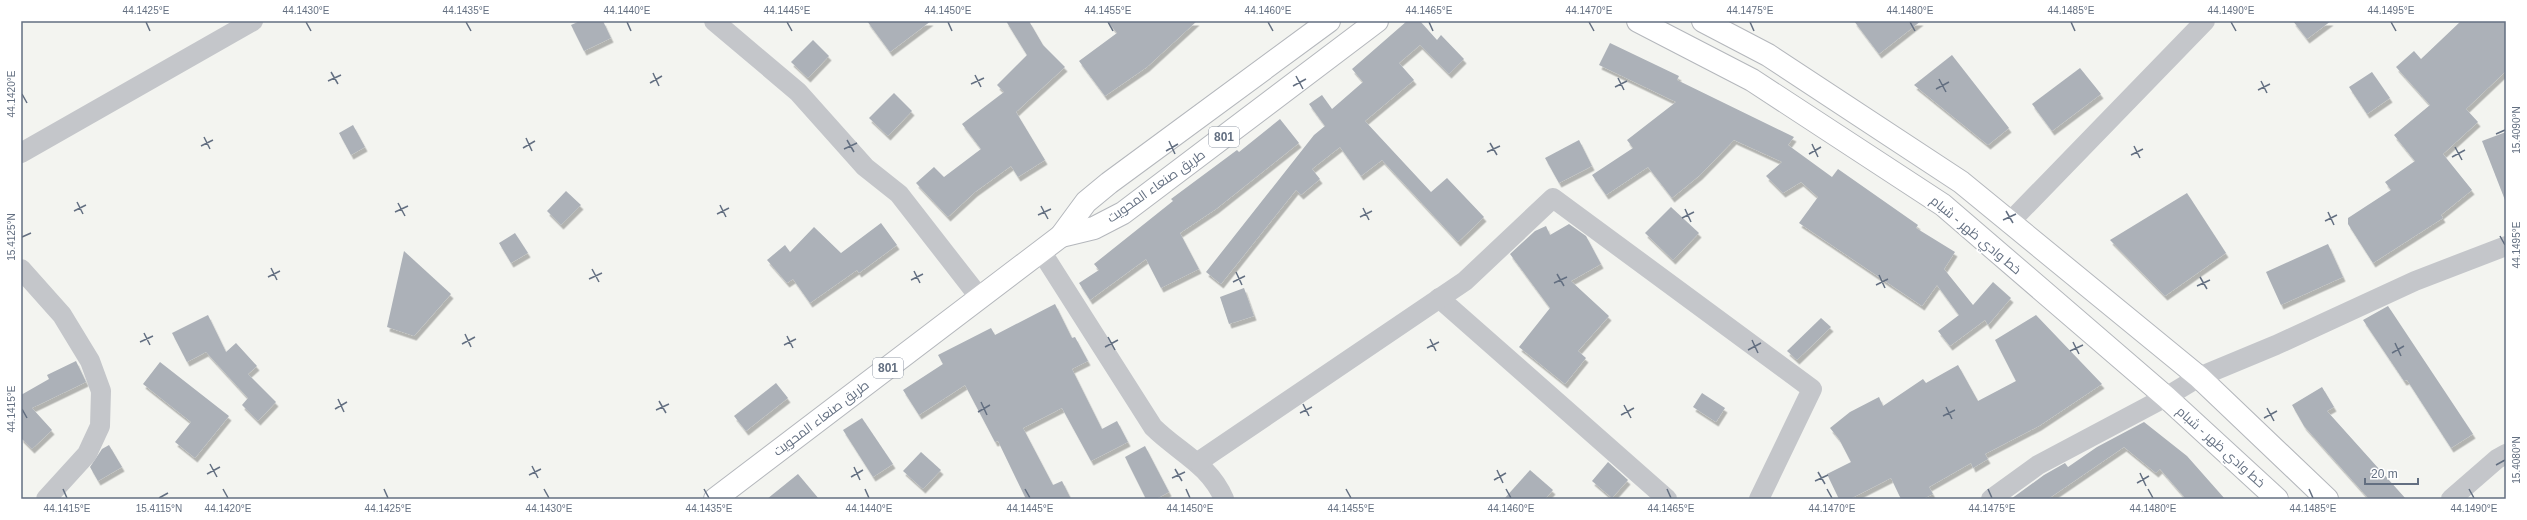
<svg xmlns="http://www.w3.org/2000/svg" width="2527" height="520" viewBox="0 0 2527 520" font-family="Helvetica,Cairo,sans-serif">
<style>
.building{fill:#acb1b8;filter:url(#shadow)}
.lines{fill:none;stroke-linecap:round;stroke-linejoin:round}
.primary-casing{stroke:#b4b7bc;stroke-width:24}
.minor{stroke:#c4c6ca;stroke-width:20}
.primary{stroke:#fff;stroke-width:22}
.ticks{fill:none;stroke:#636f81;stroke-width:1.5}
.labels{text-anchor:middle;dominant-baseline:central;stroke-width:4;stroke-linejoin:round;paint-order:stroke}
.shield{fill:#fff;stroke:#929aa7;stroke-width:1}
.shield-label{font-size:12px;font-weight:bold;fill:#636f81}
.street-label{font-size:13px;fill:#636f81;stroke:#fff}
.neatline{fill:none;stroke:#636f81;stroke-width:1.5}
.ticks-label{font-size:10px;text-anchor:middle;fill:#636f81}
</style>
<defs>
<filter id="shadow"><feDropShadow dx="2.5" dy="4.5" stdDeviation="0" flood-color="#0004"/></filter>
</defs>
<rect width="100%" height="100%" fill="#f3f4f0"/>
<g class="building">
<polygon points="580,21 603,21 611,38 584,51 571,25"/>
<polygon points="867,21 931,21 890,52"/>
<polygon points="1006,21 1029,21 1043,45 1065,67 1016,112 1045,160 1018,177 1011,166 975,192 948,217 916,183 934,167 944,177 981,149 962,124 1004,92 997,85 1027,55"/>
<polygon points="1107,21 1197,21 1147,67 1105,96 1079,61 1117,33"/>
<polygon points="1407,21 1420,21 1437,40 1441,35 1464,59 1449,74 1420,45 1399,63 1414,80 1365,121 1431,192 1447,178 1484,217 1458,242 1382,160 1361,176 1340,147 1312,169 1320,179 1301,195 1296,190 1221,284 1206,272 1314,135 1325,126 1309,104 1322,95 1332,109 1363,82 1352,69"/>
<polygon points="1854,21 1921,21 1879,54"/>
<polygon points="2293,21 2331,21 2307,39"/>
<polygon points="2461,21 2506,21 2506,71 2466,109 2478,122 2443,154 2472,190 2441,215 2443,218 2373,263 2348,224 2348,218 2391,190 2385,182 2415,161 2394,135 2430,105 2396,67 2414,51 2421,59"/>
<polygon points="813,40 829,56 808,78 791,62"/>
<polygon points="1610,43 1679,76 1677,80 1794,137 1788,145 1832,177 1838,169 1918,225 1916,228 1955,252 1944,269 1973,305 1993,282 2011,298 1988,325 1985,320 1950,346 1938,331 1959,315 1937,285 1922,306 1799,223 1818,197 1801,182 1783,193 1766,176 1782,162 1734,140 1700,175 1672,198 1648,167 1606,195 1592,175 1633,148 1627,140 1676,102 1599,65"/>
<polygon points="1952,55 2009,128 1988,145 1914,85"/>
<polygon points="2080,68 2101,94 2052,131 2032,104"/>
<polygon points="2372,72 2390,98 2367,114 2349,87"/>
<polygon points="894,93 912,111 888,136 869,118"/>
<polygon points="1280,119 1299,143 1216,209 1180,233 1199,269 1161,288 1146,259 1090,300 1079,283 1099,270 1094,264 1173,201 1171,199 1237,150 1239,152"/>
<polygon points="353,125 365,147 351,155 339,133"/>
<polygon points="2506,132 2506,200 2505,200 2482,141"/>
<polygon points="1579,140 1592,166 1559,183 1545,158"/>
<polygon points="566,191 581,205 561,225 547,211"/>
<polygon points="2187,193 2226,253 2165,296 2110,240"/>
<polygon points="1671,207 1699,233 1673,260 1645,233"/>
<polygon points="881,223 897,245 859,273 857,270 810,303 793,279 787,283 767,260 785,245 790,252 814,227 841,253"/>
<polygon points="1569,224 1586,236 1601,264 1571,281 1609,316 1578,351 1586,358 1565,384 1519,347 1550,308 1510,254 1535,231 1546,226 1550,235"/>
<polygon points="515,233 528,253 511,263 499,243"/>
<polygon points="2328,244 2343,277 2281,305 2266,272"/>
<polygon points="404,251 451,294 414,336 387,327"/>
<polygon points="1244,288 1254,316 1229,324 1220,297"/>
<polygon points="1055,304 1072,338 1075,337 1088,361 1072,369 1102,429 1117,421 1128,442 1091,461 1062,408 1023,428 1053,485 1062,481 1071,499 1026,499 998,441 995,442 965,385 919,415 903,390 943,364 938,355 991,328 995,335"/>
<polygon points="2388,306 2473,434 2451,448 2407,380 2404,381 2363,320"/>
<polygon points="208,315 226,352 236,343 257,366 248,374 276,402 258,421 242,405 248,398 206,352 187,362 172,333"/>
<polygon points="2036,315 2102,384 2039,426 1985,454 1988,459 1973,468 1971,463 1929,487 1933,494 1923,499 1901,499 1891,478 1850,499 1839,499 1827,474 1851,462 1839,439 1830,428 1850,412 1879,397 1883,406 1923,379 1926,383 1958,365 1978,401 2016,381 1995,340"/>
<polygon points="1821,318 1831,327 1797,360 1787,351"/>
<polygon points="76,361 86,382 32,408 52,430 32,449 21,438 21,395 49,379 47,375"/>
<polygon points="160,362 229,416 195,458 175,442 191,422 143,384"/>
<polygon points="776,383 788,398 746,431 734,416"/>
<polygon points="2322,387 2334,407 2327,411 2406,499 2369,499 2304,426 2292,405"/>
<polygon points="1702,393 1725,408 1716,422 1693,407"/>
<polygon points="862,418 893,464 873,477 843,430"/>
<polygon points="2144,422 2187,456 2225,499 2186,499 2160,469 2156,473 2124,447 2048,499 2011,499 2044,475 2065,463 2068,467 2097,447"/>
<polygon points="109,445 122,467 98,481 90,467 102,449"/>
<polygon points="1145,446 1169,492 1156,499 1146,499 1125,457"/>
<polygon points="921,452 941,470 923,489 903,471"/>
<polygon points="1608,462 1628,480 1612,498 1592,481"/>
<polygon points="1530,470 1553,490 1545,499 1504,499"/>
<polygon points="798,474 819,499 767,499"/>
</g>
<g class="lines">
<defs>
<g id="primary">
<polyline points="1638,21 1752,80 1943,205 2166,397 2277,499"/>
<polyline points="1703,21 1768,55 1961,182 2199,377 2327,499"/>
<polyline points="1061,236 1094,228 1123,213 1377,21"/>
<polyline points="715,499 1061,236 1086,202 1109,183 1329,21"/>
</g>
</defs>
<use href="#primary" class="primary-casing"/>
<g class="minor">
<polyline points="714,21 798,92 865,167 899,194 980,298"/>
<polyline points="21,153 253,21"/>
<polyline points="2009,223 2205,21"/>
<path d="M 1041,251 L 1153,427 C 1178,452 1209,464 1224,499"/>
<polyline points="21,269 62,315 90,361 101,391 100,426 87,454 46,499"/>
<polyline points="1439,298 1667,499"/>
<polyline points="1198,462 1465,281 1553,198 1812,389 1759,499"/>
<polyline points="1991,499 2038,465 2166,397 2199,377 2276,345 2415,281 2506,246"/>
<polyline points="2451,499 2497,459 2506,454"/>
</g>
<use href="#primary" class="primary"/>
</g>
<path class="ticks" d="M 146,22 L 150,31M 306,22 L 311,31M 466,22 L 471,31M 627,22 L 631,31M 787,22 L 792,31M 948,22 L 952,31M 1108,22 L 1113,31M 1268,22 L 1273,31M 1429,22 L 1433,31M 1589,22 L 1594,31M 1750,22 L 1754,31M 1910,22 L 1915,31M 2071,22 L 2075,31M 2231,22 L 2236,31M 2391,22 L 2396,31M 331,72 L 338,84M 653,73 L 659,86M 975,75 L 981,87M 1296,76 L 1303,89M 1618,78 L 1624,90M 1939,79 L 1946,92M 328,81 L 341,75M 2261,81 L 2267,93M 650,83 L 662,76M 971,84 L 984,78M 1293,86 L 1306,79M 1615,87 L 1627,81M 1936,89 L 1949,82M 2258,90 L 2270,84M 22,94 L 27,103M 2496,134 L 2505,130M 204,137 L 210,149M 526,138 L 532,151M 847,140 L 854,152M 1169,141 L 1175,154M 1490,143 L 1497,155M 1812,144 L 1818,157M 201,146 L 213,140M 2134,146 L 2140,158M 2455,147 L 2462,160M 523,148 L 535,141M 844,149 L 857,143M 1166,151 L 1178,144M 1487,152 L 1500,146M 1809,154 L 1821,147M 2131,155 L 2143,149M 2452,157 L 2465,150M 77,202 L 83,214M 398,203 L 405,216M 720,205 L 726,217M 1041,206 L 1048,219M 1363,208 L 1369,220M 1685,209 L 1691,222M 74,211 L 86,205M 2006,211 L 2013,223M 395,212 L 408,206M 2328,212 L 2334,225M 717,214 L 729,208M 1038,215 L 1051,209M 1360,217 L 1372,211M 1682,218 L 1694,212M 2003,220 L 2016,214M 2325,221 L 2337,215M 2500,236 L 2505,245M 22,237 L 31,233M 271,268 L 277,280M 592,269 L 599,282M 914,271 L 920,283M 1236,272 L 1242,285M 1557,274 L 1564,286M 1879,275 L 1885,288M 268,277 L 280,271M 2200,277 L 2207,289M 589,279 L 602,273M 911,280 L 923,274M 1233,282 L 1245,276M 1554,283 L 1567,277M 1876,285 L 1888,279M 2197,286 L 2210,280M 144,333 L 150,345M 465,334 L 471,347M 787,336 L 793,348M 1108,337 L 1115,350M 1430,339 L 1436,351M 1752,340 L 1758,353M 140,342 L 153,336M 2073,342 L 2079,354M 2395,343 L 2401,356M 462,344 L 475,337M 784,345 L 796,339M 1105,347 L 1118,340M 1427,348 L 1439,342M 1748,350 L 1761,343M 2070,351 L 2083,345M 2392,353 L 2404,346M 338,399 L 344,412M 659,401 L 666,413M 981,402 L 987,415M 1303,404 L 1309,416M 1624,405 L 1631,418M 1946,407 L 1952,419M 2267,408 L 2274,421M 22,409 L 27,418M 335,409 L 347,402M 656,410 L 669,404M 978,412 L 990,405M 1300,413 L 1312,407M 1621,415 L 1634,408M 1943,416 L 1955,410M 2264,418 L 2277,411M 210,464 L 217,477M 2496,465 L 2505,460M 532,466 L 538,478M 854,467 L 860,480M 1175,469 L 1182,481M 1497,470 L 1503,483M 1818,472 L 1825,484M 2140,473 L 2146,486M 207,474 L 220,467M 529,475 L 541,469M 851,477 L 863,470M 1172,478 L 1185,472M 1494,480 L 1506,473M 1815,481 L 1828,475M 2137,483 L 2149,476M 63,489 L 67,498M 223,489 L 228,498M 384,489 L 388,498M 544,489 L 549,498M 704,489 L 709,498M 865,489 L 869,498M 1025,489 L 1030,498M 1186,489 L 1190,498M 1346,489 L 1351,498M 1506,489 L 1511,498M 1667,489 L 1671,498M 1827,489 L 1832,498M 1988,489 L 1992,498M 2148,489 L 2153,498M 2309,489 L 2313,498M 2469,489 L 2474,498M 159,498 L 168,493"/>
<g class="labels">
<g class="shield">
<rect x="1209" y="127" width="30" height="20" rx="3"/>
<rect x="873" y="358" width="30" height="20" rx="3"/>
</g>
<g class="shield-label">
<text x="1224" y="137">801</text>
<text x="888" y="368">801</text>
</g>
<g class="street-label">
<text transform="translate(1156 186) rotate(-35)">طريق صنعاء المحويت</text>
<text transform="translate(1976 235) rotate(40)">خط وادي ظهر - شبام</text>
<text transform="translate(821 418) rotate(-37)">طريق صنعاء المحويت</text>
<text transform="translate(2221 447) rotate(42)">خط وادي ظهر - شبام</text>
</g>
</g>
<rect width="2527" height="520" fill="none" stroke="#ffffff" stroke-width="44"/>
<path d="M2365 478v6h53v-6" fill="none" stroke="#636f81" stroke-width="2"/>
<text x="2371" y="478" font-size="12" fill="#636f81" stroke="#ffffff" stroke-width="3" paint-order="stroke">20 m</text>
<rect x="22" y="22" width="2483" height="476" class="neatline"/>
<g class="ticks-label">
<text x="146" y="14">44.1425°E</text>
<text x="306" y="14">44.1430°E</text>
<text x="466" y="14">44.1435°E</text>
<text x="627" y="14">44.1440°E</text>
<text x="787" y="14">44.1445°E</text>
<text x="948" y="14">44.1450°E</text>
<text x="1108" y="14">44.1455°E</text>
<text x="1268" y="14">44.1460°E</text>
<text x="1429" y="14">44.1465°E</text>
<text x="1589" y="14">44.1470°E</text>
<text x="1750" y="14">44.1475°E</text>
<text x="1910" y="14">44.1480°E</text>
<text x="2071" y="14">44.1485°E</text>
<text x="2231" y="14">44.1490°E</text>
<text x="2391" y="14">44.1495°E</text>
<text transform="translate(11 94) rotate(-90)" y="4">44.1420°E</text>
<text transform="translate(2516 130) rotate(-90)" y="4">15.4090°N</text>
<text transform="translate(11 237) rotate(-90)" y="4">15.4125°N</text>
<text transform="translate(2516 245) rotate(-90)" y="4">44.1495°E</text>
<text transform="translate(11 409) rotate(-90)" y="4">44.1415°E</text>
<text transform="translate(2516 460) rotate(-90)" y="4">15.4080°N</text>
<text x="67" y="512">44.1415°E</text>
<text x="159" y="512">15.4115°N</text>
<text x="228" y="512">44.1420°E</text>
<text x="388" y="512">44.1425°E</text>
<text x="549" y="512">44.1430°E</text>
<text x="709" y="512">44.1435°E</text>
<text x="869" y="512">44.1440°E</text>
<text x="1030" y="512">44.1445°E</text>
<text x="1190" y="512">44.1450°E</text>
<text x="1351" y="512">44.1455°E</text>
<text x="1511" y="512">44.1460°E</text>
<text x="1671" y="512">44.1465°E</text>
<text x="1832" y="512">44.1470°E</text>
<text x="1992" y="512">44.1475°E</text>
<text x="2153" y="512">44.1480°E</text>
<text x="2313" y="512">44.1485°E</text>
<text x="2474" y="512">44.1490°E</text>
</g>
</svg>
